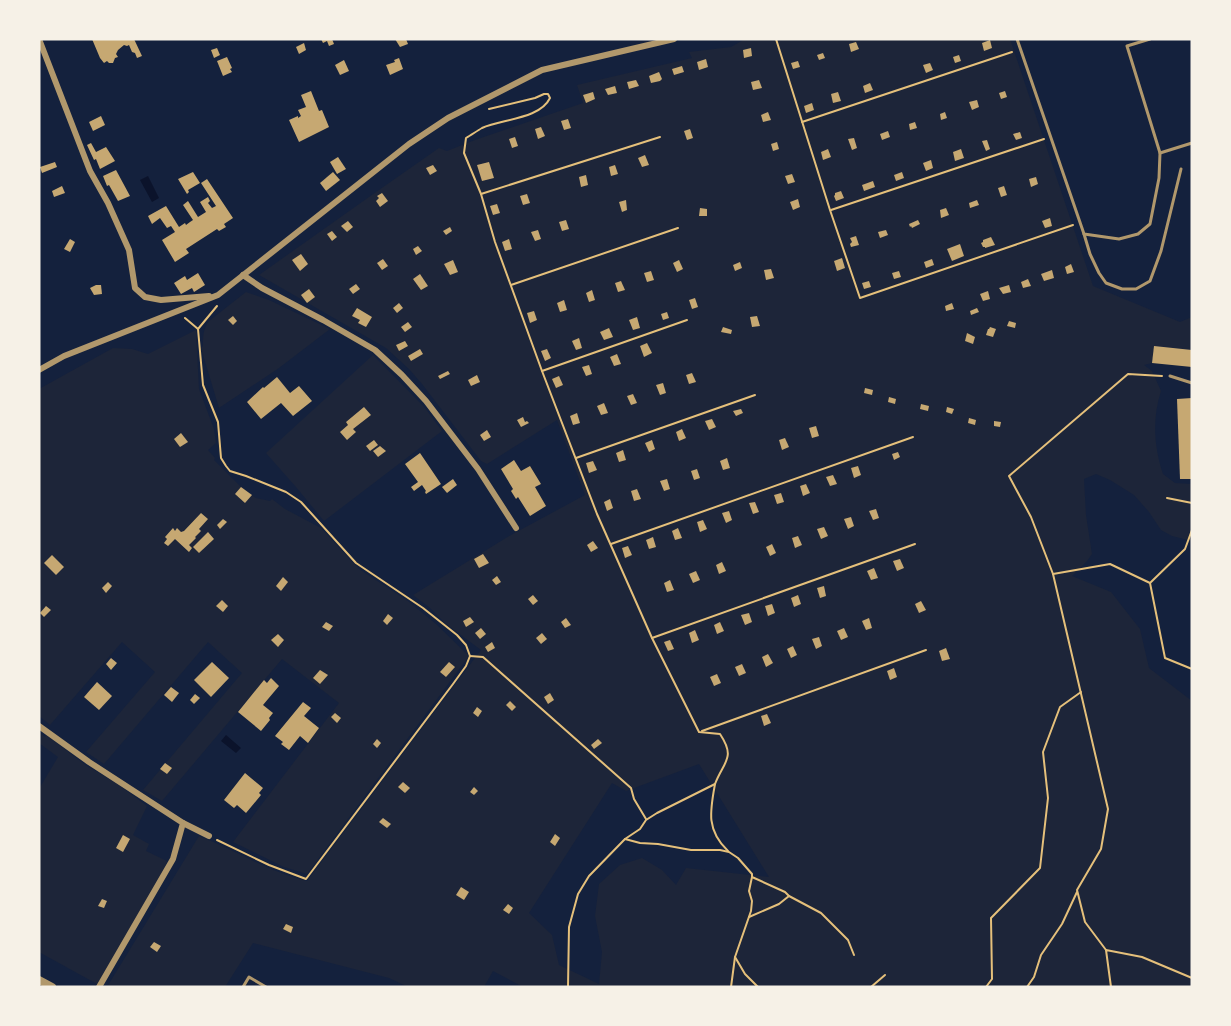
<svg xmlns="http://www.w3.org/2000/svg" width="1231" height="1026" viewBox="0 0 1231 1026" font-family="Karla,sans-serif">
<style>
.green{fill:#1d2539;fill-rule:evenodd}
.water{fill:#0b132b}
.building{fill:#c6a872}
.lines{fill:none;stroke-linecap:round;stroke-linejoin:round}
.path{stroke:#e5c07b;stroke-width:2}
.service{stroke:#b1986c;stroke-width:3}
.minor{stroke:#b1986c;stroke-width:6}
.tertiary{stroke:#b1986c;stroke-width:8}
</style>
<rect width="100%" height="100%" fill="#14213d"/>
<g class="green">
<path d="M 745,39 L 1010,39 L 1093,286 L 1180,322 L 1192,317 L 1192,350 L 1154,346 L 1152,363 L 1144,365 L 1152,371 L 1161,391 C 1152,419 1154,447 1163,474 L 1175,483 L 1192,484 L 1192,541 L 1172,536 L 1161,530 L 1149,512 L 1134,495 L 1110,480 L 1096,474 L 1084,479 L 1086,515 L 1092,554 L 1087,561 L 1072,576 L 1111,592 L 1140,629 L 1149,668 L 1192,701 L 1192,987 L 523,987 L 493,971 L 484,987 L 408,987 L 389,978 L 253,943 L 225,987 L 107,987 L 199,836 C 235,850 269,872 307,881 L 481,650 L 446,624 L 430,608 L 413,595 L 511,535 L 585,495 L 557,420 L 487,464 L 481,461 L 422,384 L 409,369 L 386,348 L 259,275 L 369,197 L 439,148 L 447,151 L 475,140 L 583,103 L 577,85 L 692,58 L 689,52 L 731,47 ZM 699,764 L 769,877 L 686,868 L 676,885 L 662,870 L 642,858 L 620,865 L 599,884 L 595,916 L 602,952 L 599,984 L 559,965 L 552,935 L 529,913 L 612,783 L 626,791 Z"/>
<path d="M 246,292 L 269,300 L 330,329 L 279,368 L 219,408 L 201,348 L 203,346 C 203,336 203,329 209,321 Z"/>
<polygon points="196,330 199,389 214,429 216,443 208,450 215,458 214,460 246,492 256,498 270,501 272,499 285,509 321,528 359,569 408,601 436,624 469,656 307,874 284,867 233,842 339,703 282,659 162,801 143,790 242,673 208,642 104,764 86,752 155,672 122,642 50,725 39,716 39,389 113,348 132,349 148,354"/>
<polygon points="373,355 425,408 442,431 324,521 296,487 266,453"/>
<polygon points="39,732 45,737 46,735 87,766 116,783 147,806 133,835 149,844 146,851 167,861 163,872 129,932 97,984 39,952 39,789 58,757 39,743"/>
</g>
<g class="water">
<polygon points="148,176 159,198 152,202 140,180"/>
<polygon points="226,735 241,748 236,753 221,741"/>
</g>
<g class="building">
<polygon points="92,39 134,39 142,56 137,58 135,53 132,52 129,45 127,46 124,45 118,50 116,54 118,57 115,58 113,63 109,63 107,61 104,63 100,58"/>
<polygon points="321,39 332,39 334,44 329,46 327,41 323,43"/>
<polygon points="395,39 406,39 408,44 400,47"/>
<polygon points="990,40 992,48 984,51 982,43"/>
<polygon points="856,42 859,49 851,52 849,44"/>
<polygon points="304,43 306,50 299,54 296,47"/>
<polygon points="217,48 220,55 214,58 211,50"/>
<polygon points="751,48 752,56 744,58 743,50"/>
<polygon points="823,53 825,58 819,60 817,55"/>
<polygon points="959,55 961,61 955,63 953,57"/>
<polygon points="227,57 232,68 230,69 232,72 223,76 217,61"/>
<polygon points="399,58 403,69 390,75 386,65 395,62 394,60"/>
<polygon points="706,59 708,67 699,70 697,62"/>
<polygon points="344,60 349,71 340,75 335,65"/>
<polygon points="798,61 800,67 793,69 791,63"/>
<polygon points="930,63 933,70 926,73 923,65"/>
<polygon points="682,66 684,72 674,75 672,69"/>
<polygon points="659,72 662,79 660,81 651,83 649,76"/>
<polygon points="636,80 639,86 629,89 627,82"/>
<polygon points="759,80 762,88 753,90 751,82"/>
<polygon points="870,83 873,90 865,93 863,86"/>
<polygon points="615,86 617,93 608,95 605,89"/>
<polygon points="311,91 319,111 322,110 329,127 299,142 289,120 298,116 298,118 301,116 298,110 306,107 301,95"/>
<polygon points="1005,91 1007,97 1001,99 999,93"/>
<polygon points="593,92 595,99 586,103 583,95"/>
<polygon points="838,92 841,101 833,103 831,94"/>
<polygon points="977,100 979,107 972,110 969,102"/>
<polygon points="812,103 814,110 806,113 804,106"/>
<polygon points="768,112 771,120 763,122 761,115"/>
<polygon points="945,112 947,118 941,120 940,114"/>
<polygon points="101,116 105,125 93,131 89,122"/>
<polygon points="568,119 571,128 564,130 561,121"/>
<polygon points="915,122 917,128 910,130 909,124"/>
<polygon points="541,127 545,136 538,139 535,129"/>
<polygon points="690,129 693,138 687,140 684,131"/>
<polygon points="888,131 890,137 882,140 880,134"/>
<polygon points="1020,132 1022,138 1016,140 1013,134"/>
<polygon points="515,137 518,146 512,148 509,139"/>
<polygon points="854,138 857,148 852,150 848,139"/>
<polygon points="987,140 990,149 986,151 982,141"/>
<polygon points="777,142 779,149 773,151 771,144"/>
<polygon points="91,143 96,152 106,147 115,161 100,169 96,159 94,160 87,145"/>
<polygon points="828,149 831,157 823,160 821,152"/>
<polygon points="961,149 964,158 955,161 953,152"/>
<polygon points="645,155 649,165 642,167 638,158"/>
<polygon points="338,157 346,169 337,174 330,162"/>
<polygon points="931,160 933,168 926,171 923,163"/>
<polygon points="55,162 57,167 42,173 40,167"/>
<polygon points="489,162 494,178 482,181 477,165"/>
<polygon points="433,165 437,171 430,175 426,168"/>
<polygon points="615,165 618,174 611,176 609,167"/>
<polygon points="116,170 130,196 118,201 109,185 107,186 103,176"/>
<polygon points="193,172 200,183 188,190 189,192 187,194 178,179"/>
<polygon points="333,172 340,180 326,191 320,183"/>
<polygon points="902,172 904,178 896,181 894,175"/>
<polygon points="792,174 795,182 788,184 785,176"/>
<polygon points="586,175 588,185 581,187 579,177"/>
<polygon points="1036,177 1038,184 1031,187 1029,179"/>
<polygon points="207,179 233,218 224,224 226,227 219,231 217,229 186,249 189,253 175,262 162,240 175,232 171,226 167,228 160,218 152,224 148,216 166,206 179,227 185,223 186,225 190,222 193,220 183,205 188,201 198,217 206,212 200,202 208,197 210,201 208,203 212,208 216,206 201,183"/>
<polygon points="873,181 875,187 864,191 862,185"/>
<polygon points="62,186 65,193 54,197 52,191"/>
<polygon points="1004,186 1007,195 1001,197 998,188"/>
<polygon points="841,191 844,198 836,201 834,196 835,195 835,193"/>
<polygon points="382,193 388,201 380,207 376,201 379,198 377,196"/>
<polygon points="527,194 530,203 523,205 520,196"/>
<polygon points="798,199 800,207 793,210 790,202"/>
<polygon points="626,200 627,210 622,212 619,202"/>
<polygon points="977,200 979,205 970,208 969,203"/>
<polygon points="497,204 500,213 493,215 490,206"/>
<polygon points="700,208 707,209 707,216 699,216"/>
<polygon points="946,208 949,215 941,218 940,210"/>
<polygon points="1050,218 1052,226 1045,228 1042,221"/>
<polygon points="566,220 569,229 562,231 559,222"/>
<polygon points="918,220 920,224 912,228 911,226 910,227 909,224"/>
<polygon points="348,221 353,227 347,232 341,226"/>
<polygon points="450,227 452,231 446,235 443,231"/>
<polygon points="538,230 541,239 535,241 531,232"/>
<polygon points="886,230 888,235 880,238 878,232"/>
<polygon points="332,231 337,237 332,241 327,234"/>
<polygon points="856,236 859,245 851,247 850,244 852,242 850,238"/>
<polygon points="991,237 995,245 985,248 985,247 983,247 981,243 983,242 983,240"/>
<polygon points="70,239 75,242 70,252 64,249"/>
<polygon points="509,239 512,249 505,251 502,242"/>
<polygon points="960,244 964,256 952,261 947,249"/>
<polygon points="418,246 422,251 416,255 413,249"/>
<polygon points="301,254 308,264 300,271 292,260"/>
<polygon points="842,258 845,268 837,271 834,261"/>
<polygon points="383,259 388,266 382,270 377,263"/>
<polygon points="932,259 934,265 926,268 924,262"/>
<polygon points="453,260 458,272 450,275 444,264"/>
<polygon points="679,260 683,269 677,272 673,263"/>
<polygon points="740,262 742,268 735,271 733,265"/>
<polygon points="1071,264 1074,272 1067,274 1065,267"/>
<polygon points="771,269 774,278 766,280 764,270"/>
<polygon points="1052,270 1054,278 1044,281 1041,274"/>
<polygon points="651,271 654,280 647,282 644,273"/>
<polygon points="899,271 901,277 894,279 892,273"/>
<polygon points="198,273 205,285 194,292 192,288 181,294 174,283 185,276 187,280"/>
<polygon points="420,274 428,286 421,290 413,279"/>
<polygon points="1028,279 1031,286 1023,288 1021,282"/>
<polygon points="621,281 625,290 618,292 615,283"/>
<polygon points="869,281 871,287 864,289 862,283"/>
<polygon points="356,284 360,289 353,294 349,289"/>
<polygon points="96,285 101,285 102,294 94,295 90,288"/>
<polygon points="1009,285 1011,292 1003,294 999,288"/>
<polygon points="309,289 315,297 307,303 301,295"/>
<polygon points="592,290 595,300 589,302 586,293"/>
<polygon points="988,291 990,299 983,301 980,294"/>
<polygon points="695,298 698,307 692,309 689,300"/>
<polygon points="564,300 567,310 560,312 557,303"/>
<polygon points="399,303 403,308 397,313 393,308"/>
<polygon points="952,303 954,309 946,311 945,306"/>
<polygon points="357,308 372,317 366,327 358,323 360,320 352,316"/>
<polygon points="977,308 979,312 971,315 970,311"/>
<polygon points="534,311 537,320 530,323 527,313"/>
<polygon points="667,312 669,318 663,320 661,314"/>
<polygon points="233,316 237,321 233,325 228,320"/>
<polygon points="757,316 760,326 752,327 750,317"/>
<polygon points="637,317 640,328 633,330 629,320"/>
<polygon points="1009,321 1016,323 1015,328 1007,326"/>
<polygon points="408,322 412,327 405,332 401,327"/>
<polygon points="723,327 732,330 731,334 721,332"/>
<polygon points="990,327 996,329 993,337 986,335 988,329 989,329"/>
<polygon points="609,328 613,337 604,340 600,332"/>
<polygon points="967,333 975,337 973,344 965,341"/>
<polygon points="579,338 582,348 576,350 572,341"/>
<polygon points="405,341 408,346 399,351 396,345"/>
<polygon points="647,343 652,353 644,357 640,346"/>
<polygon points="1154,346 1192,350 1192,367 1152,363"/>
<polygon points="420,349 423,354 411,361 408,356"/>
<polygon points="547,349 551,358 545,361 541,351"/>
<polygon points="617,354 621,364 614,366 610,357"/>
<polygon points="589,365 592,374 586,376 582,367"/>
<polygon points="448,371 450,374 440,379 438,376"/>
<polygon points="692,373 696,382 689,384 686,375"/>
<polygon points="477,375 480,382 471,386 468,380"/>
<polygon points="559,376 563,385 556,388 552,379"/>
<polygon points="277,377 290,393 299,386 312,401 293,416 281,403 261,419 247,402 263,387 264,388"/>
<polygon points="663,383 666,393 660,395 656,385"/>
<polygon points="865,388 873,390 872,395 864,393"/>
<polygon points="633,394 637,403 631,405 627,396"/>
<polygon points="889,397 896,399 895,404 888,402"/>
<polygon points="1192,398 1192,479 1180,479 1177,399"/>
<polygon points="604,403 608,413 601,415 597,406"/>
<polygon points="921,404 929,406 928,411 920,409"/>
<polygon points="364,407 371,415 353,429 356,432 347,440 340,432 348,425 346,422"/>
<polygon points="947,407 954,409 952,414 946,412"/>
<polygon points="741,409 743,413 736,416 733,411"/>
<polygon points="577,413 580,423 573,425 570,416"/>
<polygon points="523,417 525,422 527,421 529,423 521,427 517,420"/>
<polygon points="969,418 976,420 975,425 968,423"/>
<polygon points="712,419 716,427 709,430 705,421"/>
<polygon points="994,421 1001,422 1000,427 994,426"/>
<polygon points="816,426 819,436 812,438 809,428"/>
<polygon points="682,429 686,438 679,441 676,432"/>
<polygon points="487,430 491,437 484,441 480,435"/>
<polygon points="181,433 188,442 180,447 174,439"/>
<polygon points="785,438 789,447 782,450 779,440"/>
<polygon points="374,440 378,445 370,451 366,446"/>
<polygon points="652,440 655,449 649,452 645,443"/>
<polygon points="380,446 386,451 378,457 373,451"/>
<polygon points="623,450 626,460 619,462 616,453"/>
<polygon points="898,452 900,457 894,460 892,454"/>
<polygon points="420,453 441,484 426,494 425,492 426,491 422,485 414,491 411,487 418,482 405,464"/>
<polygon points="727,458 730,468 723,470 720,461"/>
<polygon points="514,460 521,471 530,466 541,484 535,487 546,506 530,516 518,497 516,499 511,491 513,489 501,469"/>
<polygon points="593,461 597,470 589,473 586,463"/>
<polygon points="858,466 861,475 854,478 851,468"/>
<polygon points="697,469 700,478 694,480 691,471"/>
<polygon points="833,475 837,484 830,486 826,477"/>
<polygon points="453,479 457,485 447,493 442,487"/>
<polygon points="667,479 670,489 664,491 660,481"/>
<polygon points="806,484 810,493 803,496 800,486"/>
<polygon points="241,487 252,495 245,503 235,494"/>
<polygon points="637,489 641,499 634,501 631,491"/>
<polygon points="781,493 784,502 777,504 774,495"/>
<polygon points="610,499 613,508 607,511 604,502"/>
<polygon points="755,502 759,512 753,514 749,503"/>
<polygon points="876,509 879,518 873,520 869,511"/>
<polygon points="729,511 732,520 726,523 722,513"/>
<polygon points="201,513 208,519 199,529 201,531 195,537 196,538 189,545 192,548 189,552 175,539 168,546 164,543 167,539 165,537 173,528 175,531 177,528 181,532 184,531"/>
<polygon points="851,517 854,526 848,529 844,519"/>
<polygon points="223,519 227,522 220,529 217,525"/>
<polygon points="703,520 707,529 700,532 697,522"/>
<polygon points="824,527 828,536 821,539 817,529"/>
<polygon points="678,528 682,538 675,540 672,531"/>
<polygon points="208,532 214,539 199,553 193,547"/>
<polygon points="798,536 802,545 795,548 792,538"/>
<polygon points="653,537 656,547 649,549 646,540"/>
<polygon points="593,541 598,548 591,552 587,545"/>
<polygon points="772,544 776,553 770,556 766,547"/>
<polygon points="628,546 632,555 625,558 622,548"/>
<polygon points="483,554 489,563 479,568 474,559"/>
<polygon points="52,555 64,567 56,575 44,563"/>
<polygon points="900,559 904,568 897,571 893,561"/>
<polygon points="722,562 726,571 719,574 716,565"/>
<polygon points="874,568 878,578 871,580 867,571"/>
<polygon points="696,571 700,580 693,583 689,574"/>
<polygon points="497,576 501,582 496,585 492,580"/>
<polygon points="283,577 288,582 281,591 276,586"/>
<polygon points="670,580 674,590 667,592 664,583"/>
<polygon points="108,582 112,586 106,593 102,588"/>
<polygon points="824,586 826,596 820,598 817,588"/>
<polygon points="533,595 538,601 533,605 528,599"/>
<polygon points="798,595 801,604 794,607 791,598"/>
<polygon points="222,600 228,606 223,612 216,606"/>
<polygon points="921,601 926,610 919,613 915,604"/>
<polygon points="772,604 775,613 768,616 765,606"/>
<polygon points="46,606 51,610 44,617 40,613"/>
<polygon points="749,613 752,622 745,625 741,615"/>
<polygon points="388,614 393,618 387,625 383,621"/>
<polygon points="470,617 474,622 466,627 463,621"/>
<polygon points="566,618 571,625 565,628 561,622"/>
<polygon points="869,618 872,628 866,630 862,621"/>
<polygon points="326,622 333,626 329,631 322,627"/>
<polygon points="720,622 724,631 717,634 714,625"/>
<polygon points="481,628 486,634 480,639 475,633"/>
<polygon points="844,628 848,637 841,640 837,631"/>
<polygon points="695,630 699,640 692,643 689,633"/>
<polygon points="542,633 547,639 541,644 536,638"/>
<polygon points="278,634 284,640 278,647 271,640"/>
<polygon points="819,637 822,646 816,649 812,639"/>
<polygon points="670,640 674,649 668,651 664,642"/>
<polygon points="492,642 495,648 488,652 485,647"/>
<polygon points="793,646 797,655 791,658 787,649"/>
<polygon points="946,648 950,659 942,661 939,651"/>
<polygon points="768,654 773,663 766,667 762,657"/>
<polygon points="111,658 117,663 111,670 106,664"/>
<polygon points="212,662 229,678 211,697 194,680"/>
<polygon points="449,662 455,667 446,677 440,672"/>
<polygon points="742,664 746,673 739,676 735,667"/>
<polygon points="894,668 897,677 890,680 887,671"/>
<polygon points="320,670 328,675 320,684 313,678"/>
<polygon points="717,674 721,683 714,686 710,677"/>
<polygon points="271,678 279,686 263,705 273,713 269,718 270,720 261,731 238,712 264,680 267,683"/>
<polygon points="97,682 112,696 99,710 84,697"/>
<polygon points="171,687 179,693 172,702 164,695"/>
<polygon points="550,693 554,700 548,704 544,697"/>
<polygon points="195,694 200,698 194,704 190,700"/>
<polygon points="510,701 516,707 512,711 506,705"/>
<polygon points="303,702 311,708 304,716 319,728 308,743 300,736 289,750 281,744 283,742 275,736"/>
<polygon points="477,707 482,711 478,717 473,713"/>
<polygon points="335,713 341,718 337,723 331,717"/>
<polygon points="767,714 771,723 764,726 761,716"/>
<polygon points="377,739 381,743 377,748 373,744"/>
<polygon points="598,739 602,743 594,749 591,745"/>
<polygon points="165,763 172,768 167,774 160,769"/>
<polygon points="245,773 263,788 259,793 261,795 246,813 237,805 234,808 224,800"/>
<polygon points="403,782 410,788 405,793 398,787"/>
<polygon points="474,787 478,791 474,795 470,792"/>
<polygon points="383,818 391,824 387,828 379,822"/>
<polygon points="555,834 560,838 555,846 550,842"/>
<polygon points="123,835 130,839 123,852 116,848"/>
<polygon points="461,887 469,892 464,900 456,895"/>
<polygon points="102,899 107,901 104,908 98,906"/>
<polygon points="508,904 513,908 509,914 503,910"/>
<polygon points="286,924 293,927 291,933 283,929"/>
<polygon points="154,942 161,946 157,952 150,947"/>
</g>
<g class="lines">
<g class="path">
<polyline points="776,39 830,210 860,298 1073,225"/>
<path d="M 489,109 L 535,98 L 544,94 L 548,94 L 550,98 C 540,119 502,119 482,128 C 477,131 471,135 466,138 L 464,153 L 481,194 L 495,242 L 542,371 L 597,514 L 652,638 L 699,732 L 720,734 C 736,758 724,761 715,784 L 657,813 L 646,820 L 640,829 L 625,839 L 589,876 L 578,894 L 569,927 L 568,987"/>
<polyline points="802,122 1012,52"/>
<polyline points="481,194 660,137"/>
<polyline points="831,210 1044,139"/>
<polyline points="511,285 678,228"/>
<polyline points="185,318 198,329 203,385 218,422 221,458 226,466 230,471 246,476 286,492 301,502 356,563 423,608 457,635 466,645 470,656 466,666 453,684 306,879 269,865 217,840"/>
<polyline points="198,329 217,306"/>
<polyline points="542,371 687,320"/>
<polyline points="576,458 755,395"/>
<polyline points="1167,498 1192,503"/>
<polyline points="611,544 913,437"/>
<polyline points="1053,574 1110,564 1150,583 1185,549 1192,530"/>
<polyline points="1150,583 1165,658 1192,669"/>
<polyline points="652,638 915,544"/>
<polyline points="470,656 483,657 631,788 634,799 646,819"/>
<polyline points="702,731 926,650"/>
<path d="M 715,784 C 710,811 706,830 728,851"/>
<polyline points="625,839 640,843 658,844 691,850 720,850 729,852 738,858 752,874 752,877 785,892 789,896 821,913 848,940 854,955"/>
<polyline points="749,917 779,904 789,896"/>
<polyline points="1106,950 1085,922 1077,890 1101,849 1108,809 1053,574 1031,517 1009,476 1128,374 1162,376"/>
<polyline points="735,957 745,974 758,987"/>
<polyline points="731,987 735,957 751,911 752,901 749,891 752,877"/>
<polyline points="871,987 885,975"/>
<polyline points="986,987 992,979 991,918 1040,868 1048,798 1043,752 1060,707 1081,692"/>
<polyline points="1027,987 1034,977 1041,955 1062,924 1077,892"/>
<polyline points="1111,987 1106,950 1142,957 1192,978"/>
</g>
<g class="service">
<polyline points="1017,39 1084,234 1119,239 1138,234 1150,224 1159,178 1160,153 1127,46 1150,39"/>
<polyline points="1160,153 1192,143"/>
<polyline points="1084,234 1090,254 1099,273 1106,283 1122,289 1136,289 1150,281 1161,251 1181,169"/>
<polyline points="1170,376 1192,383"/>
<polyline points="243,987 249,977 266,987"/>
</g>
<g class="minor">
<polyline points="39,39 90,171 108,203 129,250 135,288 145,297 161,300 209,296"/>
<polyline points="243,275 262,288 323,320 375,350 402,375 426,401 478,469 516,528"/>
<polyline points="39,370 64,356 218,295 409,144 448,118 542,70 674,39"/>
<polyline points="39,726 89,762 183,823 173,859 99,987"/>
<polyline points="183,823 209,836"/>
</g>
<polyline class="tertiary" points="39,980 52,987"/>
</g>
<rect width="1231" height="1026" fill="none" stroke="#f6f1e7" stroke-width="81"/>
</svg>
